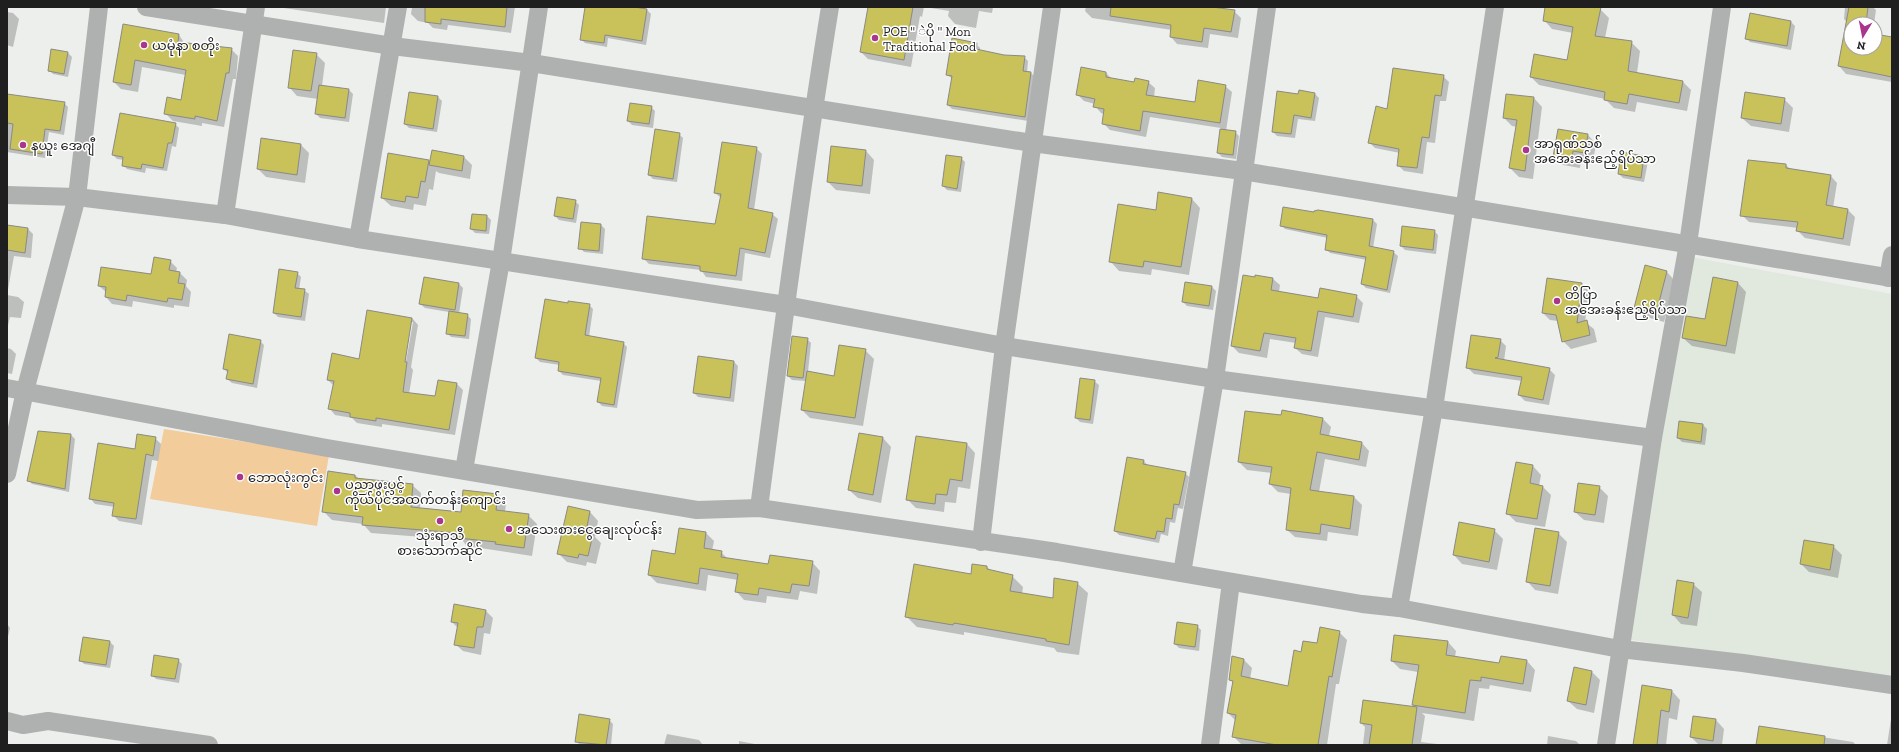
<svg xmlns="http://www.w3.org/2000/svg" width="1899" height="752" viewBox="0 0 1899 752" font-family="'Zilla Slab','Noto Sans Myanmar',serif">
<style>
.built{fill:#e1e8de}
.green{fill:#f2cc9b}
.shadow{fill:#0003;fill-rule:evenodd}
.building{fill:#c9c15a;stroke:#8a8a86}
.lines{fill:none;stroke-linecap:round;stroke-linejoin:round}
.minor{stroke:#afb1b1;stroke-width:18}
.poi-dot{fill:#aa358d;stroke:#fff;stroke-width:1.5}
.labels{text-anchor:middle;dominant-baseline:central;stroke-width:3;stroke-linejoin:round;paint-order:stroke}
.poi-label{font-size:13px;fill:#1e1f1e;stroke:#fff;text-anchor:start}
</style>
<rect width="100%" height="100%" fill="#edefec"/>
<polygon class="built" points="1680,255 1892,294 1892,684 1627,639"/>
<polygon class="green" points="164,429 329,455 317,526 150,499"/>
<g class="shadow">
<polygon points="277,7 386,7 384,23"/>
<polygon points="412,7 515,7 511,33 448,25 447,30 433,28 428,23 418,21 411,14"/>
<polygon points="586,7 628,7 647,10 651,14 646,45 608,38 607,47 585,43 581,39"/>
<polygon points="892,7 924,7 922,17 920,16 911,67 868,59 861,52"/>
<polygon points="925,7 993,7 992,13 979,11 976,28 955,24 948,16 949,11"/>
<polygon points="1086,7 1205,7 1234,11 1241,18 1238,38 1210,34 1208,48 1177,44 1171,37 1172,30 1092,18 1085,11"/>
<polygon points="1546,7 1588,7 1600,9 1609,18 1605,38 1631,42 1640,51 1637,73 1683,82 1691,90 1687,111 1637,102 1635,112 1614,108 1605,99 1539,85 1531,77 1568,62 1573,33 1552,29 1544,20"/>
<polygon points="1845,7 1873,7 1876,10 1874,24 1851,24 1851,48 1875,48 1875,35 1892,38 1892,82 1846,74 1839,66 1847,22 1844,19"/>
<polygon points="7,12 13,13 19,19 13,47 7,45"/>
<polygon points="1791,22 1795,26 1791,50 1750,42 1746,38"/>
<polygon points="124,25 179,35 185,44 231,49 238,56 236,79 233,79 224,127 202,123 202,126 173,121 166,114 182,101 186,75 142,67 138,92 121,89 114,82"/>
<polygon points="976,44 980,48 980,51 1004,56 1024,57 1028,61 1027,73 1031,73 1035,77 1028,121 952,109 948,105 953,79 947,75"/>
<polygon points="68,53 72,57 68,77 53,74 49,70"/>
<polygon points="316,54 325,63 322,86 349,90 353,94 349,122 320,118 316,114 318,99 297,96 289,87"/>
<polygon points="1106,73 1112,79 1135,83 1148,82 1155,88 1154,97 1196,103 1225,86 1232,92 1226,131 1235,132 1239,136 1236,159 1222,157 1218,153 1221,128 1150,117 1146,137 1110,130 1103,123 1104,114 1101,113 1095,106 1095,104 1084,101 1077,94"/>
<polygon points="1443,76 1449,82 1446,101 1440,101 1435,143 1427,142 1423,174 1404,171 1398,165 1400,153 1375,148 1369,142 1388,110"/>
<polygon points="410,93 438,97 442,101 437,132 409,128 405,124"/>
<polygon points="1315,94 1319,98 1315,121 1298,119 1295,138 1277,136 1273,132"/>
<polygon points="7,95 64,103 68,107 64,135 49,132 45,158 7,152"/>
<polygon points="1534,98 1542,107 1533,179 1519,177 1510,168 1517,127 1512,126 1504,118"/>
<polygon points="1784,99 1793,108 1789,132 1751,126 1742,118"/>
<polygon points="651,107 655,111 653,128 632,125 628,121"/>
<polygon points="175,124 179,128 176,147 172,146 167,171 146,168 145,173 127,169 123,165 124,160 117,159 113,155"/>
<polygon points="679,134 683,138 677,182 653,179 649,175"/>
<polygon points="1588,135 1596,144 1593,161 1581,159 1580,168 1563,165 1555,156"/>
<polygon points="262,139 301,145 309,153 305,183 266,177 258,169"/>
<polygon points="756,148 762,154 754,210 772,214 778,219 770,258 745,253 742,281 706,277 701,270 649,264 643,258 716,226 721,198 715,193"/>
<polygon points="433,151 464,157 472,165 470,179 439,173 436,171 433,190 429,189 426,206 414,204 413,210 391,206 382,198 428,161 431,163"/>
<polygon points="866,151 874,160 870,194 836,190 828,182"/>
<polygon points="1644,157 1648,161 1644,182 1623,178 1619,174"/>
<polygon points="961,158 965,162 961,192 947,190 943,186"/>
<polygon points="1786,165 1790,169 1830,175 1837,183 1833,208 1848,210 1855,217 1850,246 1805,238 1798,231 1798,228 1749,222 1742,215"/>
<polygon points="1192,199 1200,208 1189,275 1152,269 1151,275 1119,271 1111,262 1156,211"/>
<polygon points="575,201 579,205 576,223 559,220 555,216"/>
<polygon points="1314,214 1373,220 1377,224 1373,248 1393,252 1398,256 1390,293 1366,288 1362,284 1367,260 1330,253 1326,249 1328,238 1285,229 1281,225"/>
<polygon points="487,216 491,220 489,234 475,233 471,229"/>
<polygon points="582,223 601,225 605,229 603,254 584,252 580,248"/>
<polygon points="7,226 28,229 33,234 31,258 14,256 7,295 18,297 24,302 21,318 10,317 7,330"/>
<polygon points="1434,231 1438,235 1436,254 1405,250 1401,246"/>
<polygon points="170,261 177,268 176,272 180,273 187,280 186,286 191,292 189,307 174,305 174,308 133,301 132,307 112,304 106,297 106,292 99,286 151,275"/>
<polygon points="1646,267 1667,272 1675,281 1664,322 1643,316 1635,308"/>
<polygon points="297,273 301,277 299,290 304,290 309,294 305,321 278,317 274,313"/>
<polygon points="1256,276 1273,279 1280,285 1279,292 1319,299 1356,296 1363,303 1359,323 1325,317 1318,357 1302,354 1295,348 1296,343 1270,339 1267,358 1239,353 1232,346"/>
<polygon points="425,278 459,284 463,288 459,314 467,315 471,319 469,339 451,337 447,333 449,312 425,308 420,304"/>
<polygon points="1714,278 1738,283 1746,292 1735,354 1692,346 1683,338 1706,321"/>
<polygon points="1582,284 1589,291 1585,322 1594,329 1597,342 1571,349 1563,341 1558,321 1550,320 1543,313"/>
<polygon points="1212,287 1216,291 1213,310 1187,306 1183,302"/>
<polygon points="569,304 589,305 593,309 589,337 623,343 627,347 617,408 602,406 598,402 601,381 563,375 559,371 560,365 540,362 536,358"/>
<path d="M 412,318 L 418,325 L 411,367 L 413,370 L 409,394 L 436,397 L 457,384 L 463,390 L 455,435 L 382,424 L 382,427 L 357,423 L 352,418 L 335,415 L 329,408 L 334,386 L 328,380 L 360,360 ZM 411,322 L 413,322 L 405,367 L 403,367 Z"/>
<polygon points="807,339 811,343 808,372 835,377 865,350 874,359 863,426 810,418 802,410 806,381 792,380 788,376"/>
<polygon points="1500,340 1506,346 1504,361 1549,369 1555,375 1549,405 1525,401 1519,395 1522,381 1474,374 1468,368"/>
<polygon points="260,341 264,345 257,388 232,383 227,379 228,373 224,369"/>
<polygon points="7,348 11,349 16,354 12,374 7,373"/>
<polygon points="699,357 734,362 738,366 734,402 698,397 694,393"/>
<polygon points="1094,381 1099,385 1093,424 1080,422 1076,418"/>
<polygon points="1282,416 1323,419 1331,427 1329,436 1362,443 1369,451 1366,467 1325,459 1319,492 1354,497 1362,505 1358,536 1328,532 1327,541 1295,537 1287,530 1291,494 1278,492 1270,484 1272,473 1247,470 1239,462"/>
<polygon points="1703,425 1707,429 1705,445 1682,442 1678,438"/>
<polygon points="860,434 883,438 891,447 881,503 858,498 849,490"/>
<polygon points="71,435 75,439 69,492 32,484 28,480"/>
<polygon points="916,437 967,444 975,453 970,489 958,487 956,503 945,502 944,512 916,508 907,499"/>
<polygon points="155,438 161,444 158,461 152,460 142,525 119,521 113,515 115,507 95,504 90,498 135,450"/>
<polygon points="1144,461 1148,466 1185,473 1189,477 1183,509 1178,508 1175,523 1170,522 1168,536 1161,534 1159,543 1119,535 1115,531"/>
<polygon points="1533,466 1541,475 1539,486 1543,487 1551,495 1545,527 1516,522 1507,513"/>
<polygon points="355,475 359,479 412,485 421,493 420,508 462,513 497,495 506,503 505,512 528,515 537,524 532,556 467,546 462,540 371,533 363,524 332,520 324,512"/>
<polygon points="1599,487 1608,496 1604,523 1584,520 1575,512"/>
<polygon points="590,512 598,521 595,537 601,543 596,564 587,562 586,566 567,562 558,553"/>
<polygon points="1494,530 1503,539 1497,570 1462,564 1454,555"/>
<polygon points="706,533 714,541 712,551 721,552 728,559 769,565 812,562 820,571 817,594 800,591 798,600 767,596 766,603 744,600 736,591 738,580 708,575 706,591 657,583 649,575"/>
<polygon points="1558,533 1567,542 1558,594 1535,590 1527,581"/>
<polygon points="1833,546 1842,555 1838,578 1809,572 1801,564"/>
<polygon points="987,567 991,571 1012,576 1023,587 1022,594 1053,599 1077,583 1088,593 1079,655 1057,652 1054,648 964,632 964,635 917,627 906,616"/>
<polygon points="1693,584 1702,592 1697,626 1681,624 1673,615"/>
<polygon points="486,611 493,618 490,634 484,633 481,655 463,651 455,644 458,628 452,622"/>
<polygon points="7,624 10,628 7,641"/>
<polygon points="1197,626 1201,630 1199,651 1179,648 1175,644"/>
<polygon points="1339,632 1347,640 1339,684 1336,684 1327,745 1241,744 1233,736 1236,721 1228,713 1234,683 1230,680 1233,657 1244,660 1252,668 1250,679 1289,687 1302,653"/>
<polygon points="1395,636 1448,642 1456,651 1455,657 1500,664 1527,661 1535,670 1531,692 1490,685 1489,689 1479,688 1474,721 1422,713 1425,716 1421,742 1445,745 1363,745 1365,727 1361,723 1416,708 1413,705 1418,672 1400,669 1392,661"/>
<polygon points="110,642 114,646 110,668 84,664 80,660"/>
<polygon points="178,660 182,664 179,683 156,679 152,675"/>
<polygon points="1592,672 1600,680 1594,713 1577,709 1568,701"/>
<polygon points="1643,686 1672,691 1680,700 1677,720 1669,718 1666,745 1634,745"/>
<polygon points="1891,719 1892,745 1887,745"/>
<polygon points="609,720 613,724 611,745 580,745 576,741"/>
<polygon points="1716,720 1724,729 1722,745 1699,745 1691,737"/>
<polygon points="1759,727 1853,742 1856,745 1757,745"/>
<polygon points="667,734 699,740 703,745 664,745"/>
<polygon points="1548,736 1576,741 1580,745 1547,745"/>
<polygon points="739,741 760,745 739,745"/>
</g>
<g class="building">
<polygon points="425,7 507,7 505,27 441,19 441,24 425,22"/>
<polygon points="585,7 634,7 647,9 642,41 605,35 604,43 580,40"/>
<polygon points="868,7 913,7 904,60 860,52"/>
<polygon points="1111,7 1212,7 1235,10 1231,32 1204,28 1202,42 1170,37 1171,25 1110,16"/>
<polygon points="1545,7 1601,7 1595,36 1632,41 1628,71 1683,81 1679,103 1629,94 1627,104 1604,100 1605,92 1530,77 1534,54 1567,60 1573,27 1543,21"/>
<polygon points="1849,7 1868,7 1866,24 1851,24 1851,48 1875,48 1875,34 1892,37 1892,77 1838,66"/>
<polygon points="1750,13 1791,21 1787,46 1745,39"/>
<polygon points="123,24 179,34 178,42 232,48 229,73 226,73 217,121 195,116 195,119 164,114 167,97 181,100 186,70 135,60 131,85 113,82"/>
<polygon points="952,38 977,43 976,49 1004,55 1025,56 1023,71 1031,72 1025,117 947,105 952,76 946,75"/>
<polygon points="51,49 68,52 64,74 48,71"/>
<polygon points="293,50 317,53 311,91 288,88"/>
<polygon points="1081,67 1106,72 1106,77 1134,82 1135,78 1149,81 1146,95 1195,102 1198,80 1226,85 1220,123 1143,111 1140,131 1102,124 1104,109 1093,107 1095,99 1076,95"/>
<polygon points="1393,68 1444,75 1441,96 1435,95 1429,138 1422,137 1417,168 1397,166 1399,149 1368,143 1376,106 1387,109"/>
<polygon points="319,85 349,89 345,118 315,114"/>
<polygon points="1299,90 1315,93 1311,118 1294,115 1291,134 1272,132 1277,91 1298,94"/>
<polygon points="409,92 438,96 433,129 404,124"/>
<polygon points="1745,92 1785,98 1781,124 1741,118"/>
<polygon points="7,94 65,102 60,131 45,129 42,154 10,149 13,124 7,123"/>
<polygon points="1506,94 1534,97 1525,171 1509,168 1517,120 1503,118"/>
<polygon points="630,103 652,106 649,124 627,121"/>
<polygon points="120,113 176,123 172,143 168,143 163,168 142,164 141,169 122,166 123,157 112,155"/>
<polygon points="655,129 680,133 673,179 648,175"/>
<polygon points="1220,129 1236,131 1233,155 1217,153"/>
<polygon points="1558,129 1588,134 1585,153 1573,151 1572,160 1553,157"/>
<polygon points="261,138 301,144 297,175 257,169"/>
<polygon points="722,142 757,147 748,208 773,213 765,253 740,248 736,276 700,271 700,266 642,259 647,216 715,224 721,194 714,193"/>
<polygon points="831,146 866,150 862,186 827,182"/>
<polygon points="432,150 464,156 462,171 429,165"/>
<polygon points="1621,152 1644,156 1641,178 1618,174"/>
<polygon points="388,153 429,160 425,182 421,181 418,198 406,196 405,202 381,198"/>
<polygon points="946,155 962,157 957,189 942,186"/>
<polygon points="1748,160 1786,164 1786,168 1831,175 1826,205 1848,209 1843,239 1796,231 1798,222 1740,216"/>
<polygon points="1158,192 1192,198 1181,267 1144,261 1143,267 1109,262 1118,204 1156,210"/>
<polygon points="557,197 576,200 573,219 554,216"/>
<polygon points="1283,207 1314,212 1314,211 1318,210 1373,219 1369,246 1394,251 1387,290 1361,284 1366,257 1325,250 1327,235 1280,226"/>
<polygon points="472,214 487,215 486,231 470,229"/>
<polygon points="581,222 601,224 599,251 578,249"/>
<polygon points="7,225 28,228 25,253 7,250"/>
<polygon points="1402,226 1435,230 1433,250 1400,246"/>
<polygon points="154,257 171,260 169,270 180,272 178,283 185,284 182,300 168,298 167,302 127,295 126,301 105,297 106,287 98,286 101,267 151,274"/>
<polygon points="1645,265 1667,271 1656,314 1634,308"/>
<polygon points="279,269 298,272 295,288 305,289 301,317 273,313"/>
<polygon points="1243,275 1255,277 1255,275 1273,278 1271,290 1318,298 1320,288 1357,295 1353,317 1318,311 1311,351 1294,348 1296,338 1264,333 1260,351 1231,346"/>
<polygon points="424,277 459,283 455,310 419,304"/>
<polygon points="1713,277 1738,282 1726,346 1682,338 1686,316 1705,319"/>
<polygon points="1547,278 1582,283 1577,323 1587,320 1590,335 1562,342 1556,315 1542,313"/>
<polygon points="1185,282 1212,286 1209,306 1182,302"/>
<polygon points="545,299 568,303 568,301 590,304 585,335 624,342 614,405 597,402 601,378 558,371 559,362 535,358"/>
<polygon points="367,310 412,318 405,362 407,362 403,392 435,396 438,380 457,383 449,430 376,418 376,421 350,417 350,413 328,409 334,381 327,380 332,353 359,359"/>
<polygon points="449,311 468,314 465,336 446,334"/>
<polygon points="229,334 261,340 253,384 226,379 228,370 223,369"/>
<polygon points="1471,335 1501,339 1498,357 1495,358 1550,368 1543,400 1518,395 1522,377 1466,368"/>
<polygon points="792,336 808,338 803,378 787,376"/>
<polygon points="839,345 866,349 855,418 801,410 807,371 834,376"/>
<polygon points="698,356 734,361 730,398 693,393"/>
<polygon points="1080,378 1095,380 1090,420 1075,418"/>
<polygon points="1282,410 1323,418 1320,434 1362,442 1359,460 1317,452 1310,490 1354,496 1350,529 1321,524 1320,534 1286,530 1291,488 1269,484 1272,467 1238,462 1245,411 1281,415"/>
<polygon points="1679,421 1703,424 1701,442 1677,438"/>
<polygon points="38,431 71,434 65,489 27,481"/>
<polygon points="859,433 883,437 873,495 848,490"/>
<polygon points="137,434 156,437 153,456 146,454 136,519 112,516 114,503 89,499 98,443 135,449"/>
<polygon points="916,436 967,443 962,481 950,479 947,495 936,494 935,504 906,500"/>
<polygon points="1127,457 1144,460 1143,464 1186,472 1179,505 1174,504 1172,519 1166,518 1164,532 1157,531 1155,539 1114,531"/>
<polygon points="1516,462 1533,465 1530,483 1543,486 1537,519 1506,514"/>
<polygon points="328,471 355,475 355,478 413,484 411,507 461,512 463,490 498,494 496,510 529,514 524,548 495,544 496,542 458,538 458,533 362,525 363,517 322,512"/>
<polygon points="1578,483 1600,486 1595,515 1574,512"/>
<polygon points="568,506 590,511 586,532 593,534 588,556 579,554 578,558 557,554"/>
<polygon points="1459,522 1495,529 1489,562 1453,555"/>
<polygon points="679,528 706,532 704,548 722,551 721,557 768,564 770,555 813,561 809,586 792,584 790,593 759,588 758,595 735,592 738,574 700,568 698,584 648,575 652,550 675,554"/>
<polygon points="1535,528 1559,532 1550,586 1526,582"/>
<polygon points="1804,540 1834,545 1830,570 1800,564"/>
<polygon points="914,564 971,574 972,564 987,566 987,569 1013,575 1010,591 1053,598 1054,578 1078,582 1069,645 1046,641 1046,639 954,623 953,625 905,617"/>
<polygon points="1677,580 1694,583 1688,618 1672,615"/>
<polygon points="454,604 486,610 483,627 477,627 474,648 454,645 458,623 451,622"/>
<polygon points="1177,622 1198,625 1195,647 1174,644"/>
<polygon points="1320,627 1340,631 1332,677 1329,676 1318,745 1277,745 1232,737 1236,715 1227,713 1233,681 1229,680 1232,656 1244,659 1241,676 1288,686 1294,650 1301,652 1303,641 1317,643"/>
<polygon points="1394,635 1448,641 1446,655 1499,663 1501,656 1527,660 1523,684 1481,677 1481,681 1470,680 1465,713 1412,705 1419,665 1391,661"/>
<polygon points="83,637 110,641 106,665 79,661"/>
<polygon points="154,655 179,659 175,679 151,676"/>
<polygon points="1574,667 1592,671 1586,705 1567,701"/>
<polygon points="1642,685 1672,690 1669,712 1661,710 1657,745 1633,745"/>
<polygon points="1363,700 1417,707 1412,745 1369,745 1372,725 1360,723"/>
<polygon points="579,714 610,719 606,745 575,742"/>
<polygon points="1693,716 1716,719 1713,741 1690,737"/>
<polygon points="1759,726 1825,736 1824,745 1756,745"/>
</g>
<g class="lines">
<g class="minor">
<polyline points="146,7 392,46 531,63 1032,143 1243,171 1892,278"/>
<polyline points="7,195 77,197 225,215 358,239 786,305 1004,346 1215,379 1653,438"/>
<polyline points="225,215 256,7"/>
<polyline points="358,239 398,7"/>
<polyline points="1888,278 1892,255"/>
<polyline points="7,388 327,448 631,499 697,510 759,508 1057,552 1362,604 1399,608 1620,649 1743,663 1892,685"/>
<polyline points="464,470 501,261 539,7"/>
<polyline points="7,474 25,391 77,197 99,7"/>
<path d="M 759,508 C 781,341 803,174 830,7"/>
<polyline points="981,542 1004,346 1052,7"/>
<polyline points="1182,573 1215,379 1267,7"/>
<polyline points="1399,608 1434,408 1495,7"/>
<polyline points="7,721 23,725 48,721 209,745"/>
<polyline points="1210,745 1231,582"/>
<polyline points="1606,745 1653,438 1688,244 1722,7"/>
</g>
</g>
<g class="poi-dot">
<circle cx="875" cy="38" r="4"/>
<circle cx="144" cy="45" r="4"/>
<circle cx="23" cy="145" r="4"/>
<circle cx="1526" cy="150" r="4"/>
<circle cx="1557" cy="301" r="4"/>
<circle cx="240" cy="477" r="4"/>
<circle cx="337" cy="491" r="4"/>
<circle cx="440" cy="521" r="4"/>
<circle cx="509" cy="529" r="4"/>
</g>
<g class="labels">
<g class="poi-label">
<text x="883" y="31">POE " ဲပို " Mon<tspan x="883" dy="15">Traditional Food</tspan></text>
<text x="152" y="45">ယမုံနာ စတိုး</text>
<text x="1534" y="143">အာရုဏ်သစ်<tspan x="1534" dy="15">အအေးခန်းဧည့်ရိပ်သာ</tspan></text>
<text x="31" y="145">နယူး အေဂျီ</text>
<text x="1565" y="294">တိပြာ<tspan x="1565" dy="15">အအေးခန်းဧည့်ရိပ်သာ</tspan></text>
<text x="248" y="477">ဘောလုံးကွင်း</text>
<text x="345" y="484">ပညာဖူးပွင့်<tspan x="345" dy="15">ကိုယ်ပိုင်အထက်တန်းကျောင်း</tspan></text>
<text x="517" y="529">အသေးစားငွေချေးလုပ်ငန်း</text>
<text x="440" y="535" text-anchor="middle">သုံးရာသီ<tspan x="440" dy="15">စားသောက်ဆိုင်</tspan></text>
</g>
</g>
<rect width="1899" height="752" fill="none" stroke="#1e1f1e" stroke-width="16"/>
<g transform="translate(1863 36) rotate(190)"><circle r="19" fill="#ffffff" stroke="#a5a5a5"/>
<path d="M0-3L7 15L0 10L-7 15Z" fill="#aa358d"/>
<text y="-6" font-size="11" font-weight="bold" text-anchor="middle" fill="#1e1f1e">N</text>
</g>
</svg>
